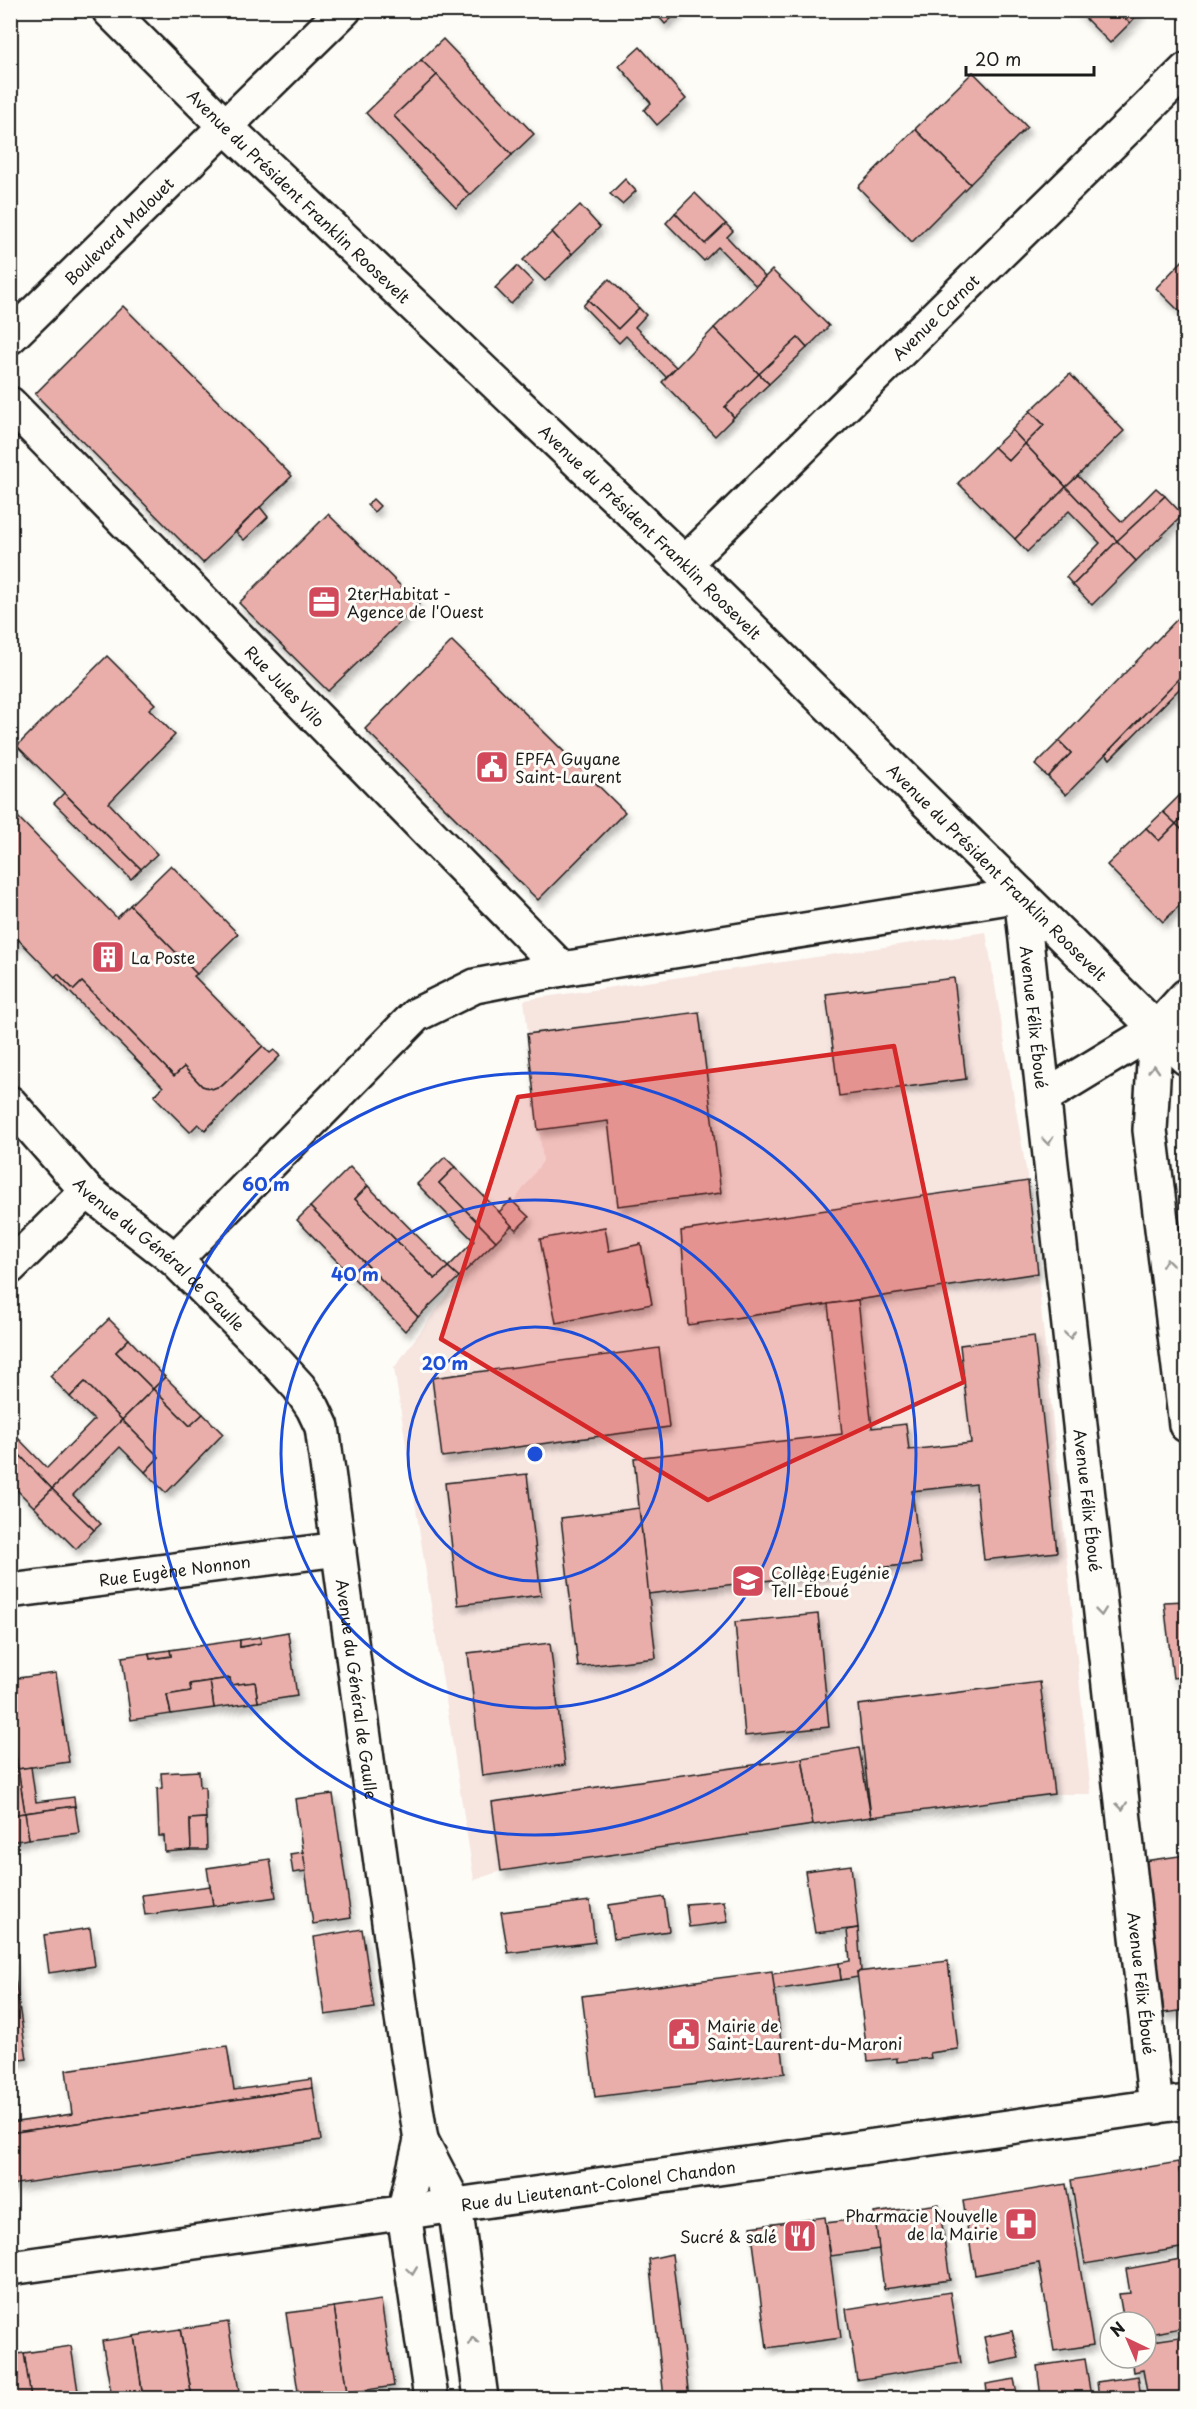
<svg xmlns="http://www.w3.org/2000/svg" width="1197" height="2409" viewBox="0 0 1197 2409" font-family="'Playpen Sans',sans-serif">
<style>
.built{fill:#f7e5e0}
.building{fill:#e9aeaa;stroke:#1c1c1c;stroke-width:1.5;filter:url(#shadow)}
.lines{fill:none;stroke-linecap:round;stroke-linejoin:round}
.street-casing{stroke:#1c1c1c;stroke-width:38}
.street{stroke:#fdfcf7;stroke-width:33}
.oneway{stroke:#989794}
.marked{fill:#d62828;fill-opacity:0.2;stroke:#d62828;stroke-width:4.5;stroke-linejoin:round}
.ring{fill:none;stroke:#1d4ed8;stroke-width:3}
.labels{text-anchor:middle;dominant-baseline:central;stroke-width:6;stroke-linejoin:round;paint-order:stroke}
.street-label{font-size:16px;fill:#1c1c1c;stroke:#fdfcf7}
.poi-label{font-size:16px;fill:#1c1c1c;stroke:#fdfcf7;text-anchor:start}
.centre{fill:#1d4ed8;stroke:#fdfcf7;stroke-width:3}
.ring-label{font-size:18px;text-anchor:middle;font-weight:bold;fill:#1d4ed8;stroke:#fdfcf7;stroke-width:6;stroke-linejoin:round;paint-order:stroke}
</style>
<defs>
<filter id="shadow"><feDropShadow dx="3.5" dy="6" stdDeviation="3" flood-color="#0004"/></filter>
</defs>
<rect width="100%" height="100%" fill="#fdfcf7"/>
<filter id="ink" filterUnits="userSpaceOnUse"><feTurbulence type="fractalNoise" baseFrequency=".0167" numOctaves="2"/><feDisplacementMap in="SourceGraphic" scale="12" xChannelSelector="R" yChannelSelector="G"/><feConvolveMatrix kernelMatrix="1 2 1 2 8 2 1 2 1" color-interpolation-filters="sRGB"/></filter>
<g filter="url(#ink)">
<polygon class="built" points="986,932 1028,1181 1091,1794 1054,1794 813,1825 501,1871 474,1880 394,1368 543,1161 524,1000"/>
<g class="building">
<polygon points="653,10 681,10 665,24"/>
<polygon points="1077,10 1123,10 1120,14 1130,23 1110,43"/>
<polygon points="1123,10 1142,10 1130,23 1120,14"/>
<polygon points="443,39 534,134 512,155 421,60"/>
<polygon points="640,47 686,99 657,125 644,110 651,103 619,66"/>
<polygon points="421,60 437,75 394,116 470,195 456,208 366,113"/>
<polygon points="973,72 1027,127 970,184 915,129"/>
<polygon points="437,75 512,155 470,195 394,116"/>
<polygon points="915,129 970,184 912,242 858,187"/>
<polygon points="625,179 636,191 622,204 610,194"/>
<polygon points="695,193 726,224 705,244 675,213"/>
<polygon points="580,205 600,227 572,254 552,232"/>
<polygon points="675,213 705,244 726,224 733,231 727,237 765,277 756,286 718,247 704,261 666,223"/>
<polygon points="552,232 572,254 545,281 523,260"/>
<polygon points="1186,257 1186,318 1156,288"/>
<polygon points="517,266 533,282 511,304 495,288"/>
<polygon points="772,270 829,326 807,348 798,338 759,374 714,328"/>
<polygon points="609,279 639,308 618,329 588,300"/>
<polygon points="588,300 618,329 639,308 646,315 635,327 676,367 666,377 626,336 619,343 583,306"/>
<polygon points="123,306 292,476 203,563 35,394"/>
<polygon points="714,328 759,374 725,407 734,417 715,436 662,382"/>
<polygon points="798,338 807,348 769,384 759,374"/>
<polygon points="759,374 769,384 734,417 725,407"/>
<polygon points="1070,374 1124,431 1066,487 1025,444 1044,425 1030,411"/>
<polygon points="1030,411 1044,425 1025,444 1012,430"/>
<polygon points="1012,430 1025,444 1009,461 994,447"/>
<polygon points="1025,444 1066,487 1015,539 958,483 994,447 1009,461"/>
<polygon points="1078,476 1122,522 1156,488 1165,496 1117,541 1066,487"/>
<polygon points="1066,487 1117,541 1073,585 1066,577 1100,543 1069,511 1027,552 1015,539"/>
<polygon points="1165,496 1183,515 1136,561 1117,541"/>
<polygon points="373,499 380,506 374,512 367,505"/>
<polygon points="260,507 268,517 244,540 236,532"/>
<polygon points="328,514 419,604 328,691 239,603"/>
<polygon points="1117,541 1136,561 1092,605 1073,585"/>
<polygon points="1186,610 1186,671 1066,795 1048,777 1071,753 1059,741"/>
<polygon points="452,641 625,812 538,900 365,729"/>
<polygon points="107,656 155,704 149,709 175,735 109,803 157,854 141,869 17,746"/>
<polygon points="1186,671 1186,682 1110,759 1106,754"/>
<polygon points="1059,741 1071,753 1048,777 1035,765"/>
<polygon points="64,793 141,869 131,879 54,803"/>
<polygon points="1180,795 1186,802 1186,814 1176,824 1163,812"/>
<polygon points="10,809 117,918 130,905 197,974 194,976 263,1046 223,1085 212,1089 202,1086 184,1067 174,1076 82,982 74,990 58,974 55,977 10,931"/>
<polygon points="1163,812 1176,824 1159,841 1146,828"/>
<polygon points="1186,814 1186,834 1176,824"/>
<polygon points="1176,824 1186,834 1186,871 1181,876 1186,881 1186,899 1163,922 1107,865 1146,828 1159,841"/>
<polygon points="171,865 238,934 197,974 130,905"/>
<polygon points="10,931 19,940 10,949"/>
<polygon points="58,974 74,990 82,982 174,1076 184,1067 202,1086 212,1089 223,1085 263,1046 270,1053 274,1050 280,1056 205,1130 198,1124 190,1132 154,1096 163,1087 55,977"/>
<polygon points="954,978 966,1079 839,1096 826,994"/>
<polygon points="699,1012 721,1193 618,1206 608,1121 538,1130 527,1034"/>
<polygon points="445,1157 455,1167 439,1183 496,1241 459,1277 448,1267 474,1241 417,1184"/>
<polygon points="350,1167 368,1186 355,1199 435,1279 448,1267 459,1277 418,1317 310,1207"/>
<polygon points="455,1167 512,1225 496,1241 439,1183"/>
<polygon points="1028,1181 1038,1273 688,1325 681,1231"/>
<polygon points="368,1186 448,1267 435,1279 355,1199"/>
<polygon points="511,1200 529,1217 516,1230 499,1212"/>
<polygon points="310,1207 418,1317 405,1331 297,1220"/>
<polygon points="605,1227 609,1251 641,1244 652,1304 556,1323 540,1239"/>
<polygon points="858,1300 872,1428 906,1424 909,1450 971,1443 960,1345 1034,1336 1057,1552 984,1560 976,1484 912,1491 921,1563 648,1594 634,1458 842,1434 828,1304"/>
<polygon points="109,1319 129,1339 116,1352 153,1389 122,1420 85,1382 70,1397 50,1376"/>
<polygon points="129,1339 165,1377 153,1389 116,1352"/>
<polygon points="659,1348 669,1427 442,1457 432,1378"/>
<polygon points="165,1377 203,1414 190,1426 153,1389"/>
<polygon points="85,1382 122,1420 52,1489 12,1447 19,1439 47,1468 94,1420 70,1397"/>
<polygon points="153,1389 190,1426 203,1414 223,1434 166,1493 145,1472 159,1457 122,1420"/>
<polygon points="122,1420 159,1457 145,1472 120,1447 73,1495 101,1524 94,1530 52,1489"/>
<polygon points="12,1447 52,1489 34,1507 10,1483"/>
<polygon points="527,1474 541,1595 458,1605 445,1483"/>
<polygon points="52,1489 94,1530 76,1549 34,1507"/>
<polygon points="639,1508 656,1658 578,1667 561,1518"/>
<polygon points="1186,1601 1186,1676 1173,1678 1164,1602"/>
<polygon points="818,1614 829,1727 745,1736 735,1622"/>
<polygon points="288,1632 297,1696 258,1702 255,1682 231,1685 230,1678 190,1684 191,1691 167,1695 171,1714 131,1720 122,1657 149,1653 150,1659 171,1656 170,1650 240,1640 240,1647 261,1643 260,1637"/>
<polygon points="260,1637 261,1643 240,1647 240,1640"/>
<polygon points="550,1643 565,1765 482,1776 468,1653"/>
<polygon points="170,1650 171,1656 150,1659 149,1653"/>
<polygon points="56,1673 69,1762 18,1769 10,1711 10,1679"/>
<polygon points="230,1678 231,1685 255,1682 258,1702 214,1708 210,1681"/>
<polygon points="210,1681 214,1708 171,1714 167,1695 191,1691 190,1684"/>
<polygon points="1040,1682 1054,1794 871,1817 858,1705"/>
<polygon points="10,1711 18,1769 10,1770"/>
<polygon points="859,1748 871,1817 813,1825 802,1758"/>
<polygon points="802,1758 813,1825 501,1871 492,1802"/>
<polygon points="31,1767 36,1802 74,1797 75,1806 25,1813 18,1769"/>
<polygon points="18,1769 25,1813 10,1815 10,1770"/>
<polygon points="199,1771 200,1787 205,1787 206,1818 190,1819 191,1850 165,1852 164,1836 159,1836 157,1789 162,1788 161,1773"/>
<polygon points="333,1794 351,1918 313,1924 295,1799"/>
<polygon points="75,1806 79,1833 29,1839 25,1813"/>
<polygon points="25,1813 29,1839 10,1842 10,1815"/>
<polygon points="206,1818 207,1850 191,1850 190,1819"/>
<polygon points="303,1852 306,1871 293,1873 290,1854"/>
<polygon points="1186,1855 1186,2010 1164,2013 1144,1861"/>
<polygon points="270,1859 276,1897 213,1906 207,1868"/>
<polygon points="851,1865 858,1928 815,1933 805,1871"/>
<polygon points="210,1886 213,1906 145,1915 142,1895"/>
<polygon points="664,1897 669,1931 614,1939 609,1905"/>
<polygon points="590,1901 595,1942 508,1953 501,1912"/>
<polygon points="724,1901 728,1922 689,1927 686,1904"/>
<polygon points="90,1928 95,1966 49,1973 44,1935"/>
<polygon points="858,1928 861,1971 857,1972 858,1977 841,1980 839,1963 850,1961 847,1930"/>
<polygon points="362,1929 374,2008 325,2015 314,1937"/>
<polygon points="10,1958 12,1958 27,2059 10,2061"/>
<polygon points="948,1961 958,2049 930,2053 931,2058 897,2062 897,2058 868,2061 857,1972"/>
<polygon points="839,1963 841,1980 774,1990 772,1974"/>
<polygon points="772,1971 785,2073 595,2097 582,1996"/>
<polygon points="227,2046 234,2090 312,2079 313,2088 10,2133 10,2123 72,2114 66,2070"/>
<polygon points="313,2088 321,2140 10,2185 10,2133"/>
<polygon points="1178,2162 1186,2219 1186,2247 1085,2264 1071,2180"/>
<polygon points="1066,2184 1093,2345 1054,2351 1039,2263 975,2275 963,2201"/>
<polygon points="939,2204 950,2280 884,2289 874,2213"/>
<polygon points="825,2217 841,2338 767,2348 751,2227"/>
<polygon points="875,2217 879,2249 831,2256 826,2223"/>
<polygon points="672,2254 689,2398 664,2398 649,2259"/>
<polygon points="1186,2258 1186,2327 1146,2335 1146,2322 1124,2322 1119,2294 1130,2293 1126,2269"/>
<polygon points="950,2292 961,2363 857,2380 846,2309"/>
<polygon points="381,2300 394,2386 347,2393 334,2307"/>
<polygon points="334,2307 347,2393 299,2398 286,2313"/>
<polygon points="228,2322 240,2398 192,2398 180,2329"/>
<polygon points="180,2329 192,2398 143,2398 134,2336"/>
<polygon points="1012,2331 1019,2358 990,2364 984,2337"/>
<polygon points="134,2336 143,2398 112,2398 102,2341"/>
<polygon points="1186,2336 1186,2398 1148,2398 1143,2370 1134,2372 1132,2358 1146,2358 1146,2342"/>
<polygon points="71,2346 79,2398 31,2398 24,2353"/>
<polygon points="24,2353 31,2398 10,2398 10,2355"/>
<polygon points="1085,2359 1091,2397 1041,2398 1037,2366"/>
<polygon points="1138,2376 1141,2398 1099,2398 1097,2382"/>
<polygon points="1014,2379 1018,2398 988,2398 986,2384"/>
<polygon points="357,2391 359,2398 348,2398 347,2393"/>
<polygon points="338,2393 339,2398 306,2398"/>
</g>
<g class="lines">
<defs>
<g id="street">
<path id="s1" d="M 109,10 L 224,125 L 685,563 L 1186,1058"/>
<path id="s2" d="M 10,337 L 344,10"/>
<path id="s3" d="M 10,404 L 562,969"/>
<path id="s4" d="M 685,563 L 1186,70"/>
<polyline points="1156,1029 1150,1130 1186,1425"/>
<polyline points="1044,1097 1156,1029 1186,996"/>
<path id="s5" d="M 10,1103 L 87,1191 L 175,1260 L 266,1351 L 299,1387 L 313,1408 L 322,1427 L 402,2018 L 421,2140 L 404,2213 L 431,2398"/>
<path id="s6" d="M 175,1260 L 416,1015 L 475,986 L 562,969 L 1021,895 L 1156,2107"/>
<polyline points="10,1267 87,1191"/>
<path id="s7" d="M 10,1591 L 339,1549"/>
<polyline points="421,2140 455,2205 481,2398"/>
<path id="s8" d="M 10,2268 L 1186,2102"/>
</g>
</defs>
<use href="#street" class="street-casing"/>
<use href="#street" class="street"/>
</g>
<defs><path id="oneway-chevron" d="M-2-3.5L2.5 0L-2 3.5" fill="none" stroke-width="1.6" stroke-linecap="round" stroke-linejoin="round" transform="scale(1.5)"/></defs>
<g class="oneway">
<use href="#oneway-chevron" transform="translate(1154 1069) rotate(-87)"/>
<use href="#oneway-chevron" transform="translate(1048 1141) rotate(84)"/>
<use href="#oneway-chevron" transform="translate(1167 1263) rotate(-97)"/>
<use href="#oneway-chevron" transform="translate(1070 1335) rotate(84)"/>
<use href="#oneway-chevron" transform="translate(1101 1612) rotate(84)"/>
<use href="#oneway-chevron" transform="translate(1122 1806) rotate(84)"/>
<use href="#oneway-chevron" transform="translate(412 2271) rotate(82)"/>
<use href="#oneway-chevron" transform="translate(473 2341) rotate(-98)"/>
</g>
</g>
<path class="marked" d="M 894,1046 L 964,1382 L 708,1500 L 441,1339 L 518,1097 Z"/>
<g class="ring">
<circle cx="535" cy="1454" r="127"/>
<circle cx="535" cy="1454" r="254"/>
<circle cx="535" cy="1454" r="381"/>
</g>
<defs>
<symbol id="office-square" viewBox="-11 -11 22 22"><rect x="-9" y="-9" width="18" height="18" rx="4" fill="#d1495b" stroke="#fdfcf7"/><path d="M-6-3h4V-5.5h4V-3h4V5H-6ZM-1-4.5V-3h2v-1.5ZM-6 0V1H6V0Z" fill="#fff"/></symbol>
<symbol id="civic-square" viewBox="-11 -11 22 22"><rect x="-9" y="-9" width="18" height="18" rx="4" fill="#d1495b" stroke="#fdfcf7"/><path d="M-.6-6.5H3V-4.5H.6V-3L4-1V1h2V6H-6V1h2V-1L-.6-3ZM-1.2 2.5V6h2.4V2.5Z" fill="#fff"/></symbol>
<symbol id="building-square" viewBox="-11 -11 22 22"><rect x="-9" y="-9" width="18" height="18" rx="4" fill="#d1495b" stroke="#fdfcf7"/><path d="M-4-6H4V6H1V3H-1V6H-4ZM-2.5-4.3h1.7v1.8h-1.7ZM.8-4.3h1.7v1.8H.8ZM-2.5-1h1.7V.8h-1.7ZM.8-1h1.7V.8H.8Z" fill="#fff"/></symbol>
<symbol id="school-square" viewBox="-11 -11 22 22"><rect x="-9" y="-9" width="18" height="18" rx="4" fill="#d1495b" stroke="#fdfcf7"/><path d="M0-5L7-2L0 1L-7-2ZM-4 1L0 2.5L4 1V4Q0 6-4 4Z" fill="#fff"/></symbol>
<symbol id="pharmacy-square" viewBox="-11 -11 22 22"><rect x="-9" y="-9" width="18" height="18" rx="4" fill="#d1495b" stroke="#fdfcf7"/><path d="M-2-6h4v4h4v4h-4v4h-4v-4h-4v-4h4Z" fill="#fff"/></symbol>
<symbol id="restaurant-square" viewBox="-11 -11 22 22"><rect x="-9" y="-9" width="18" height="18" rx="4" fill="#d1495b" stroke="#fdfcf7"/><path d="M-5-6h1v4h1v-4h1v4h1v-4h1v5L-1.5 .5V6h-2V.5L-5-1ZM5-6V6H3V1.5H1.5Q1.5-4 5-6Z" fill="#fff"/></symbol>
</defs>
<g fill-rule="evenodd">
<use href="#office-square" x="305" y="583" width="38" height="38"/>
<use href="#civic-square" x="473" y="748" width="38" height="38"/>
<use href="#building-square" x="89" y="938" width="38" height="38"/>
<use href="#school-square" x="729" y="1562" width="38" height="38"/>
<use href="#civic-square" x="665" y="2015" width="38" height="38"/>
<use href="#pharmacy-square" x="1002" y="2205" width="38" height="38"/>
<use href="#restaurant-square" x="781" y="2217" width="38" height="38"/>
</g>
<g class="labels">
<g class="street-label">
<text stroke="none"><textPath href="#s1" startOffset="266">Avenue du Président Franklin Roosevelt</textPath></text>
<text stroke="none"><textPath href="#s2" startOffset="152">Boulevard Malouet</textPath></text>
<text stroke="none"><textPath href="#s4" startOffset="351">Avenue Carnot</textPath></text>
<text stroke="none"><textPath href="#s1" startOffset="752">Avenue du Président Franklin Roosevelt</textPath></text>
<text stroke="none"><textPath href="#s3" startOffset="394">Rue Jules Vilo</textPath></text>
<text stroke="none"><textPath href="#s1" startOffset="1238">Avenue du Président Franklin Roosevelt</textPath></text>
<text stroke="none"><textPath href="#s6" startOffset="1086">Avenue Félix Éboué</textPath></text>
<text stroke="none"><textPath href="#s5" startOffset="213">Avenue du Général de Gaulle</textPath></text>
<text stroke="none"><textPath href="#s6" startOffset="1572">Avenue Félix Éboué</textPath></text>
<text stroke="none"><textPath href="#s7" startOffset="166">Rue Eugène Nonnon</textPath></text>
<text stroke="none"><textPath href="#s5" startOffset="717">Avenue du Général de Gaulle</textPath></text>
<text stroke="none"><textPath href="#s6" startOffset="2058">Avenue Félix Éboué</textPath></text>
<text stroke="none"><textPath href="#s8" startOffset="594">Rue du Lieutenant-Colonel Chandon</textPath></text>
</g>
<g class="poi-label">
<text x="347" y="593">2terHabitat -<tspan x="347" dy="18">Agence de l'Ouest</tspan></text>
<text x="515" y="758">EPFA Guyane<tspan x="515" dy="18">Saint-Laurent</tspan></text>
<text x="131" y="957">La Poste</text>
<text x="771" y="1572">Collège Eugénie<tspan x="771" dy="18">Tell-Eboué</tspan></text>
<text x="707" y="2025">Mairie de<tspan x="707" dy="18">Saint-Laurent-du-Maroni</tspan></text>
<text x="998" y="2215" text-anchor="end">Pharmacie Nouvelle<tspan x="998" dy="18">de la Mairie</tspan></text>
<text x="777" y="2236" text-anchor="end">Sucré &amp; salé</text>
</g>
</g>
<circle cx="535" cy="1454" r="9" class="centre"/>
<g class="ring-label">
<text x="266" y="1191">60 m</text>
<text x="355" y="1281">40 m</text>
<text x="445" y="1370">20 m</text>
</g>
<rect width="1197" height="2409" fill="none" stroke="#fdfcf7" stroke-width="36"/>
<rect x="18" y="18" width="1161" height="2373" fill="none" stroke="#1c1c1c" stroke-width="2" filter="url(#ink)"/>
<g transform="translate(1128 2340) rotate(316)"><circle r="28" fill="#fdfcf7" stroke="#a3a29f" stroke-width="1.5"/>
<path d="M0-4.5L10 22L0 15L-10 22Z" fill="#d1495b"/>
<text y="-9" font-size="16" font-weight="bold" text-anchor="middle" fill="#1c1c1c">N</text>
</g>
<path d="M966 66v9h128v-9" fill="none" stroke="#1c1c1c" stroke-width="3"/>
<text x="975" y="66" font-size="18" fill="#1c1c1c" stroke="#fdfcf7" stroke-width="4.5" paint-order="stroke">20 m</text>
</svg>
